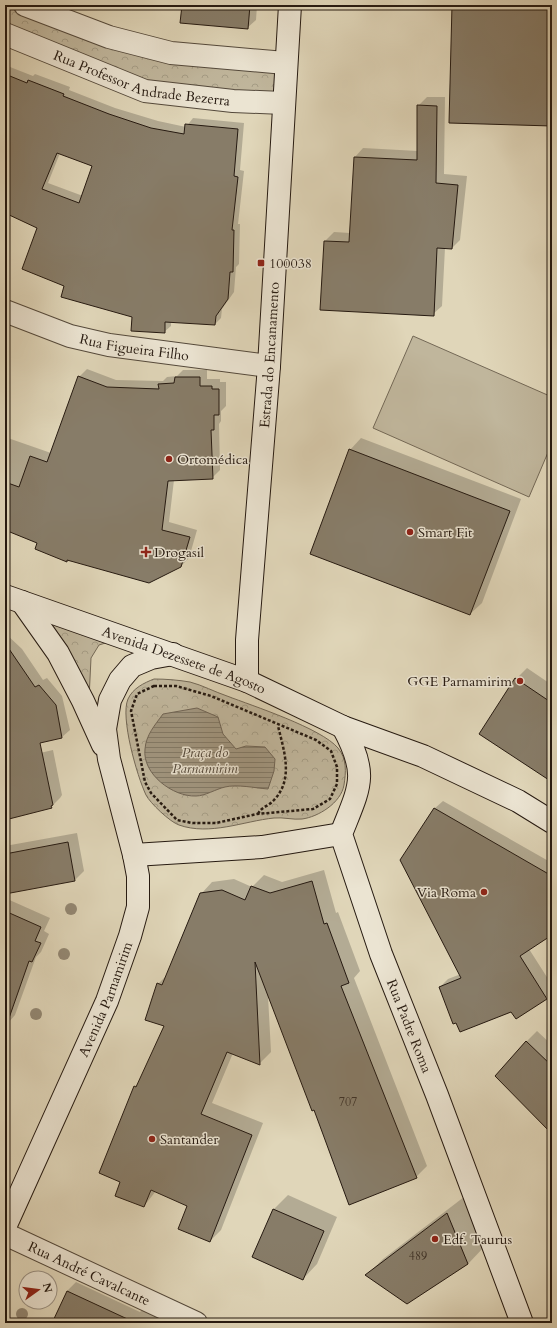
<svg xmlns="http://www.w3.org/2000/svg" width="557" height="1328" viewBox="0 0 557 1328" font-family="Cardo,serif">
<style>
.park{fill:url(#park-crowns);stroke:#736856}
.pitch{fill:#c0b69c;stroke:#736856}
.water{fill:url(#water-rules);stroke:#706454}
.shadow{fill:#0003;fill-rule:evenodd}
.building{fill:#877c68;stroke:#261a11;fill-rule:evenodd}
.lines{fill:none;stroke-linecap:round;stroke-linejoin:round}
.street-casing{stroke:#54493b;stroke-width:24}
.secondary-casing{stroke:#261a11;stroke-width:24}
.path{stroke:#261a11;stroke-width:2.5;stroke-dasharray:3 2;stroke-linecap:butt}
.street{stroke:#ebe4d2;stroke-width:22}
.secondary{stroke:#ebe4d2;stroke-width:22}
.tree{fill:#938874}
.poi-dot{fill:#8f2418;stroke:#ebe4d2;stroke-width:1.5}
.labels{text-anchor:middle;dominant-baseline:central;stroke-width:3;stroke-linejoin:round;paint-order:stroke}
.number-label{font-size:12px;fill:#3e3227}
.street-label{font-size:14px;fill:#261a11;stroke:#ebe4d2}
.poi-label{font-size:14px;fill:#261a11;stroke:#ebe4d2;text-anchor:start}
.park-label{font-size:14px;font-style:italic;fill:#54493b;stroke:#ebe4d2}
</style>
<defs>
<pattern id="park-crowns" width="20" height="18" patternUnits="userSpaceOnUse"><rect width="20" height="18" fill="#c0b69c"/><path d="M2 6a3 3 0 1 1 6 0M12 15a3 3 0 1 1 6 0" fill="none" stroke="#a59c85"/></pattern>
<pattern id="water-rules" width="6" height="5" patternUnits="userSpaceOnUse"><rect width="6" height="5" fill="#a19680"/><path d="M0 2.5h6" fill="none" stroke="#837a67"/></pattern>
</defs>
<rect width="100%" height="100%" fill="#e0d6b9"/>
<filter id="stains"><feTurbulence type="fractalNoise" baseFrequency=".005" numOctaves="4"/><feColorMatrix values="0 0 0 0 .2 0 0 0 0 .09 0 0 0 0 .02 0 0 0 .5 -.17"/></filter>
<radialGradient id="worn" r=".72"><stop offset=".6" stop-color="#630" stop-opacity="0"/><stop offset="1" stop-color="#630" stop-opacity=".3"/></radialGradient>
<g class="park">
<polygon points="5,5 25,5 109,37 285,63 283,103 179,95 5,34"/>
<polygon points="41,615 115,640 99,645 91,658 89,699"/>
<path d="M 154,679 C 166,679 178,680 190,682 C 202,685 215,692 227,696 C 253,706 321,728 338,748 C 347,759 346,772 344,785 C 341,803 318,817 302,819 C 293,820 283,817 274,818 C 244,821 210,836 179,825 C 170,822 150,803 146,795 C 137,776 120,717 128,699 C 133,688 144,683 154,679 Z"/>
</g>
<polygon class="pitch" points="413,336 552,397 552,443 529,497 373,428"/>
<path class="water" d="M 197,708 L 218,717 L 223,734 L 236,749 L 246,746 L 265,747 L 275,759 L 274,771 L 268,789 C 255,788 237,784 225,787 C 216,789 205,796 196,796 C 173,797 142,774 145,749 C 146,735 155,725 163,714 Z"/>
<g class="shadow">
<polygon points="149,5 257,5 256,20 247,28 183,10 153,8 153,6"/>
<path d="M 5,65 L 33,76 L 35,74 L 70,87 L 69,90 L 115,108 L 158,121 L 186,127 L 193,118 L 244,123 L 240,170 L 244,171 L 238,224 L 240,224 L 239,264 L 236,267 L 234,292 L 222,309 L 221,318 L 215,324 L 171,322 L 171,326 L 164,332 L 66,285 L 38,228 L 5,212 ZM 60,153 L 93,166 L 83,196 L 48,183 Z"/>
<polygon points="427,97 445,97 444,174 467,176 460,240 452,248 445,248 442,306 433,314 321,309 325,241 334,232 350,233 355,157 363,148 418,151 418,106"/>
<polygon points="5,351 8,352 5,361"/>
<polygon points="87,369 116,380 163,381 167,377 177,376 183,370 207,370 207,379 220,379 220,382 226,382 226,406 221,411 221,421 219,424 220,470 212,478 174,480 169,522 197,530 189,558 181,566 66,561 39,543 6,529 5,531 5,437 51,453 79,377"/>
<polygon points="361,438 521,499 482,603 470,614 350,450"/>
<polygon points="5,633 22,649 43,680 47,678 62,696 70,730 62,737 34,744 5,733"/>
<polygon points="527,668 552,685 552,781 516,679"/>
<polygon points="53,750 62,795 60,798 51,807 5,819 5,761"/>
<polygon points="443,801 552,863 552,934 529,949 552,985 552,993 516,1018 512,1011 440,987 448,979 461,974 434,809"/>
<polygon points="77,833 84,871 75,880 5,893 5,846"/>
<polygon points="324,870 336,913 338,912 360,971 354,978 427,1166 416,1177 325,1137 268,996 271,1052 260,1063 233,1053 212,1103 263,1123 221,1230 210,1241 188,1205 156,1191 144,1206 122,1181 134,1087 140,1082 165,1026 158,984 167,975 201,894 212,882 234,879 252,887 264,875 282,882"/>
<polygon points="5,898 50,918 44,931 49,934 41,952 36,957 15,1015 8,1023 5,1032"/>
<polygon points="537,1031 552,1045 552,1126 526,1042"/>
<polygon points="288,1195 337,1217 317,1264 303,1279 253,1257 274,1209"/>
<polygon points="464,1197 484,1247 468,1264 367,1275 383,1259"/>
<polygon points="76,1282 140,1312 148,1304 190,1323 53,1323 67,1291"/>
</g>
<g class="building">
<polygon points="182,5 250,5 248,29 180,23"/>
<polygon points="452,5 552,5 552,126 449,123"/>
<path d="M 5,74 L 27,83 L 28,80 L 64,94 L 63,96 L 109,114 L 151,128 L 184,134 L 185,124 L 238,129 L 234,176 L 238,177 L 232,230 L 234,230 L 233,272 L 230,272 L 228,299 L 216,316 L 215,325 L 165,322 L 165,333 L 131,331 L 132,317 L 61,297 L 64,286 L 22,269 L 37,228 L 5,213 ZM 57,153 L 92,166 L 79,203 L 42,189 Z"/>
<polygon points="417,105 437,106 436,183 458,185 452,249 437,248 434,316 320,310 324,241 349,242 354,157 417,160"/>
<polygon points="78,376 107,387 159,389 158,384 174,383 175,377 200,377 200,386 212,386 212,389 219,389 219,415 214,415 214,430 211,430 213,479 168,481 162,530 190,537 181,567 149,583 67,560 67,562 35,549 37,543 5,530 5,482 19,487 30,456 47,462"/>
<polygon points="349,449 510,511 470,615 310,554"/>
<polygon points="5,643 35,687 39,685 56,705 62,738 40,743 53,805 51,806 52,808 5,820"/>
<polygon points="515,678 552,703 552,782 479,734"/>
<polygon points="434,808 552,876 552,935 520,956 547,999 516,1019 511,1012 460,1032 456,1023 453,1024 439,987 461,978 400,860"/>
<polygon points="68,842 75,881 5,894 5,854"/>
<polygon points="312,881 324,924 327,923 349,983 341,986 417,1178 349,1205 324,1137 314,1110 312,1111 255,962 260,1065 227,1052 201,1114 252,1135 210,1242 178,1229 187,1206 151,1190 144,1207 115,1196 120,1182 99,1173 134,1086 136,1087 164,1026 145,1020 157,983 162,985 200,893 222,890 245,900 251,886 270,893"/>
<polygon points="5,911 41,927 35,941 41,943 32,962 29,961 8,1021 5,1021"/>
<polygon points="526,1041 552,1066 552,1134 495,1076"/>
<polygon points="273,1209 324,1231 303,1280 252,1257"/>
<polygon points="447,1213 468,1264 407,1304 365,1275"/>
<polygon points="67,1291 136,1323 52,1323"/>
</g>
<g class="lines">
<defs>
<g id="street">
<polyline points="25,5 109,37 171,53 285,63"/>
<path id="s1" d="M 5,34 L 145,91 L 233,101 L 283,103"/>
<path id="s2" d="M 5,311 L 70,336 L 109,345 L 269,366"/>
<path id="s3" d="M 5,1234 L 196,1323"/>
</g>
<g id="secondary">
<path id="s4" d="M 5,596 L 247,681 L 343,727 L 423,756 L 518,801 L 552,822"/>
<polyline points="22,602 58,653 83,701 103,745"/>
<path id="s5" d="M 247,681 L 247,640 L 269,366 L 290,5"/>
<path id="s6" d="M 343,727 C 369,775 360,786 341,834 L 381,954 L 437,1095 L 522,1323"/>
<polyline points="134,855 262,847 341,834"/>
<path id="s7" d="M 5,1227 L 107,1001 L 130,936 L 138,907 L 138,876 L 134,855 L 109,759 L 105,729 L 110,700 L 120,680 L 132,666 L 151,658 L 173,654"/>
</g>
</defs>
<use href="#street" class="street-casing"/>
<use href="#secondary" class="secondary-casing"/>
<g class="path">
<polygon points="154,686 176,686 211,696 316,740 331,751 337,767 337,784 330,799 313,809 257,814 216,823 192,823 177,820 151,793 145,782 131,711 137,694"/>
<path d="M 258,814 C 261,807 269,806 274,800 C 294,779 284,751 278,726"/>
</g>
<use href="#street" class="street"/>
<use href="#secondary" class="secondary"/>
</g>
<g class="tree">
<circle cx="71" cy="909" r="6"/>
<circle cx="64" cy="954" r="6"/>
<circle cx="36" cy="1014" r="6"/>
<circle cx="22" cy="1314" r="6"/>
</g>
<g class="poi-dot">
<rect x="257" y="259" width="8" height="8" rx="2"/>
<circle cx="169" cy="459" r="4"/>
<circle cx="410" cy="532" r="4"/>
<path d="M144 546h4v4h4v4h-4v4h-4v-4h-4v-4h4z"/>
<circle cx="520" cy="681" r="4"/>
<circle cx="484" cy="892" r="4"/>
<circle cx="152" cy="1139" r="4"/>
<circle cx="435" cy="1239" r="4"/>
</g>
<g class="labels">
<g class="number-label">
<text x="348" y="1102">707</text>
<text x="418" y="1256">489</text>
</g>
<g class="street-label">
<text stroke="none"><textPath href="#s1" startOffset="145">Rua Professor Andrade Bezerra</textPath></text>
<text stroke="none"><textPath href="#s2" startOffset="135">Rua Figueira Filho</textPath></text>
<text stroke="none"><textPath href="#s5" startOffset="327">Estrada do Encanamento</textPath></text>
<text stroke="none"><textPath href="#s4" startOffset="190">Avenida Dezessete de Agosto</textPath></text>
<text stroke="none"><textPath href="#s7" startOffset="249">Avenida Parnamirim</textPath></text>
<text stroke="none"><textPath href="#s6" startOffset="317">Rua Padre Roma</textPath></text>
<text stroke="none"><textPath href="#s3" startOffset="93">Rua André Cavalcante</textPath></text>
</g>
<g class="poi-label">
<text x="269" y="263">100038</text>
<text x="177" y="459">Ortomédica</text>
<text x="418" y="532">Smart Fit</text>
<text x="154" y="552">Drogasil</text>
<text x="512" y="681" text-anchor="end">GGE Parnamirim</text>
<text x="476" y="892" text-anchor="end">Via Roma</text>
<text x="160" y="1139">Santander</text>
<text x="443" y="1239">Edf. Taurus</text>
</g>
<g class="park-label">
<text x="205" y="752">Praça do<tspan x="205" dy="16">Parnamirim</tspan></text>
</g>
</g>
<rect width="557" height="1328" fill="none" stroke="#e0d6b9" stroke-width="20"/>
<rect x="6" y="6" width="545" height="1316" fill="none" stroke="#261a11" stroke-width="2"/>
<rect x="10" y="10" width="537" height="1308" fill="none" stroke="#261a11"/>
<g transform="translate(38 1290) rotate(76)"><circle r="19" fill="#ebe4d2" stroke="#9c9385"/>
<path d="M0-3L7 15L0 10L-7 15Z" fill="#8f2418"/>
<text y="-6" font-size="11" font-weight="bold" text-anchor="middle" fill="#261a11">N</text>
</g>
<rect width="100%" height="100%" filter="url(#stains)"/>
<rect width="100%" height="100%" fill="url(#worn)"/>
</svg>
